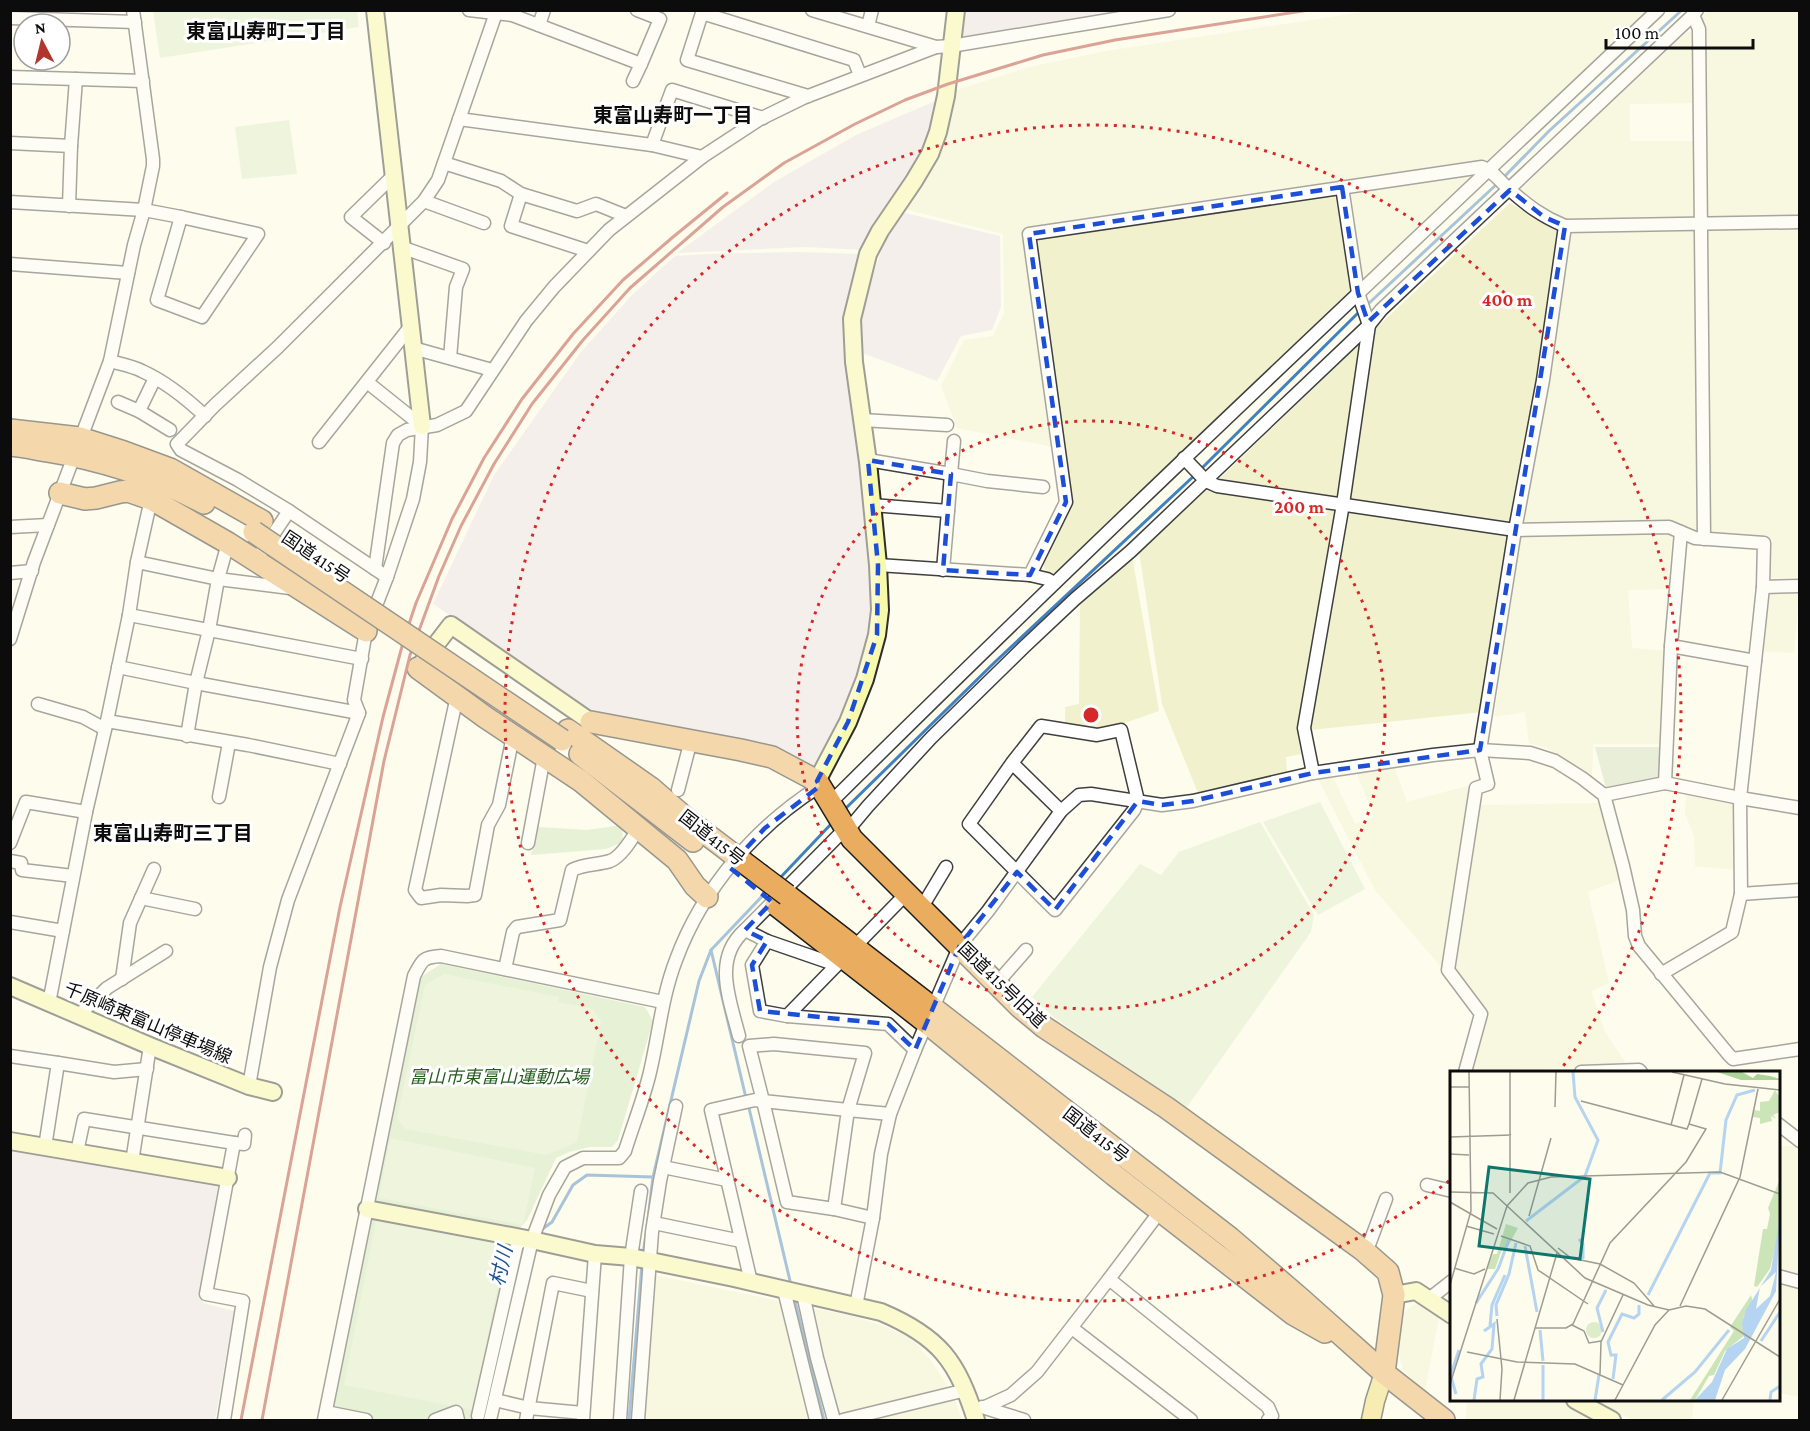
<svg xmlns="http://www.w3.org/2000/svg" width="1810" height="1431" viewBox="0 0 1810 1431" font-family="'Crimson Pro','Noto Sans JP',serif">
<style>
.industrial{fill:#eae0ea}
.farmland{fill:#f1f1ce}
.green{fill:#cbe5b8}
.cemetery{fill:#d0ddbf}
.pitch{fill:#ddedc9}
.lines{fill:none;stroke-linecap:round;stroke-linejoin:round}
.stream{stroke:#4081c3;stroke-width:3}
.street-casing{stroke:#3f3f3f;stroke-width:15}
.secondary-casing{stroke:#2e2e2e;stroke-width:20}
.primary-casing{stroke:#1d1d1d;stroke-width:21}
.highway-casing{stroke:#1d1d1d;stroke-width:24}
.street{stroke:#fff;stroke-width:12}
.secondary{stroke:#f9f9ab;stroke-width:16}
.primary{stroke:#efdc6b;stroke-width:18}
.highway{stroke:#eaac5e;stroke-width:21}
.rail{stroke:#b1362e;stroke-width:3}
.highway-bridge-casing{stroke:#1d1d1d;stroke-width:24;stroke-linecap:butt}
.highway-bridge{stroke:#eaac5e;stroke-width:21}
.marked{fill:none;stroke:#1d4ed8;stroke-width:4.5;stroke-dasharray:12 8;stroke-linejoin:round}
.ring{fill:none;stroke:#d62828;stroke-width:3;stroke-dasharray:3 6}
.labels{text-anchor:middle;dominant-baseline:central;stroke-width:6;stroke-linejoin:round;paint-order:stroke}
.street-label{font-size:18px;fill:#0c0c0c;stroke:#fff}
.park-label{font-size:18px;font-style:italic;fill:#285e21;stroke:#fff}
.neighbourhood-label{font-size:20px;font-weight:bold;fill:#0c0c0c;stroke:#fff}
.water-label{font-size:20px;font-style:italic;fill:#1f5494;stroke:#fff}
.inset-river{fill:none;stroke:#b4d4f1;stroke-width:3}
.inset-road{fill:none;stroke:#9d9c92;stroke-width:1.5}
.view{fill:#0f766e;fill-opacity:0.15;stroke:#0f766e;stroke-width:3}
.inset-edge{fill:none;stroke:#0c0c0c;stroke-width:3}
.centre{fill:#d62828;stroke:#fff;stroke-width:3}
.ring-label{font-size:18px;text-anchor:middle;font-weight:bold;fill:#d62828;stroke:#fff;stroke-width:6;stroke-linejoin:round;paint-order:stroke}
</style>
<rect width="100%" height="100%" fill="#fefcec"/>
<g class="industrial">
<polygon points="961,11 1152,11 966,41 957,37"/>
<polygon points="940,99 927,150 864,250 805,247 677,253 774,182 856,135"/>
<polygon points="901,212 1000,236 1001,307 992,330 961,336 937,381 860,352 862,309 886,236"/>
<polygon points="798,252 861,254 847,365 870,564 873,606 871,633 843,720 814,771 601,717 433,604 494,475 581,352 633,294 675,256 708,254"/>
<polygon points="10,1147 222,1185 203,1303 234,1311 215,1420 11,1420"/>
</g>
<g class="farmland">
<polygon points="1370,11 1650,11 1490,161 1165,209 1032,227 1026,226 1054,447 957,428 941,386 964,340 993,336 1004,313 1003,234 905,209 930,168 953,91 1030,67 1106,51"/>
<polygon points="1707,11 1799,11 1799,217 1706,218 1702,18"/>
<polygon points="1687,32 1692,32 1693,103 1630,104 1630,141 1695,141 1696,220 1568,222 1547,212 1515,190"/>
<polygon points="1478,173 1361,286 1346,192"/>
<polygon points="1335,193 1352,294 1053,575 1045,571 1042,561 1072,498 1034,237"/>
<polygon points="1510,203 1559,231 1512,527 1347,502 1375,329"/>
<polygon points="1799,227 1799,577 1769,578 1769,537 1709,532 1704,229"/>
<polygon points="1695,228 1700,532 1692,531 1524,524 1570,230"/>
<polygon points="1364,340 1339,497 1336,500 1217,481"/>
<polygon points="1204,488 1334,509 1337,511 1315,650 1298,731 1301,754 1286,757 1287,773 1198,793 1162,704 1139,551"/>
<polygon points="1345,511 1510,535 1482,712 1311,730"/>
<polygon points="1672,534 1668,589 1628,590 1632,648 1666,651 1663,744 1593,744 1592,776 1549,749 1529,743 1525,712 1494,717 1521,535"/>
<polygon points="1132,556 1159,711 1099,732 1065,728 1065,707 1079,704 1080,601"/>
<polygon points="1799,592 1794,653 1761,651 1766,593"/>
<polygon points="1394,767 1407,802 1471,785 1443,969 1375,890 1318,779 1333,777 1355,824 1374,817 1356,771"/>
<polygon points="1686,795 1735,805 1736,870 1695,866 1694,836 1685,813"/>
<polygon points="1599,803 1605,818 1619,880 1588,892 1609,983 1591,991 1605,1032 1627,1065 1471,1072 1488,1012 1453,967 1477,805"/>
<polygon points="1778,1146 1798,1146 1799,1147 1799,1278 1779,1272"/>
<polygon points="654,1275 789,1303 818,1420 642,1420"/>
<polygon points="1778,1282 1799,1287 1799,1397 1779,1393"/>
<polygon points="1418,1302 1439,1317 1425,1390 1416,1384 1404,1370 1400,1360 1399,1348 1403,1313"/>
<polygon points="802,1306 851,1316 884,1326 912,1339 932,1362 950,1390 828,1418"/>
<polygon points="954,1398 962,1420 861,1420"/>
<polygon points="1468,1400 1561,1400 1600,1420 1465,1420"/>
<polygon points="1593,1400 1694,1400 1692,1420 1632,1420"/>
</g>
<g class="green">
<polygon points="622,825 623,842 606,849 531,855 538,827 587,830"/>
<polygon points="441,964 645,1007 653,1021 618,1140 612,1147 590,1147 569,1152 556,1158 527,1220 521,1227 514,1233 475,1420 461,1420 453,1410 424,1420 328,1420 418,979"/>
</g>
<polygon class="cemetery" points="1595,747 1664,747 1662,779 1612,790 1606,788"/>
<g class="pitch">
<polygon points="153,11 357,11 359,27 160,58"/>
<polygon points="289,120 297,174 242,179 235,127"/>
<polygon points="1320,802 1365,889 1318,915 1263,822"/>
<polygon points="1260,822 1314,915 1311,932 1187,1107 1056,1019 1032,997 1140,864 1161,875 1179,852"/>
<polygon points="444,974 559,997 558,1002 593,1009 601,1021 577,1142 547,1155 405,1129 397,1118 425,985"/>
<polygon points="390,1138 535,1168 523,1225 379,1198"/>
<polygon points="379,1205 509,1230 473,1410 344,1385"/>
</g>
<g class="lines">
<g class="stream">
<polyline points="1503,178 1549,131 1682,10"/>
<polyline points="1367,305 1498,183"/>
<polyline points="1201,469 1360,311"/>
<polyline points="845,809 995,662 1196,474"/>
<polyline points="779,879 832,823"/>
<polyline points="711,950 746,1098"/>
<polyline points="748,1104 791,1285"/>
<polyline points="647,1228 653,1177 699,981 711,950 768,890"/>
<polyline points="541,1230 552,1222 573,1185 587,1175 653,1177"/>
<polyline points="643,1254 646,1234"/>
<polyline points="794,1297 824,1420"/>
<polyline points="629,1420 642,1264"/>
</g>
<defs>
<g id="street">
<polyline points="469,10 512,15 641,64 660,19 637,10"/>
<polyline points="812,10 936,47 951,46 1169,10"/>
<polyline points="1697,10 1693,15 1699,29 1704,539"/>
<polyline points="10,18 135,22"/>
<polyline points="539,25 544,10"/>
<polyline points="868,26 872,10"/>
<polyline points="10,77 143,81"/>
<polyline points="633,81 641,64"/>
<polyline points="808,96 687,60 702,13 854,60 860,75"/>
<polyline points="459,119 652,145 702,157"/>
<polyline points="10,143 71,146 69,206"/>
<polyline points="652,145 672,90 763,118"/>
<polyline points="71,146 76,79"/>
<polyline points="444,163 501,181 521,194 577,211 596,204 626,216"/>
<polyline points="521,194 511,226 588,251"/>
<polyline points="424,201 484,223"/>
<polyline points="10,202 144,210 181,217"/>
<polygon points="181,217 258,234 202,317 157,300"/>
<polyline points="384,243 351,217 393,176"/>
<polyline points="401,247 463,269 456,287 450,358"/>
<polyline points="10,264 128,273"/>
<polyline points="413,348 492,370"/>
<path d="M 110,361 C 120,364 132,366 142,371 C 166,382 186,398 205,416"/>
<polyline points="367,382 422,426"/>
<polyline points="118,402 139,411 155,378"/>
<polyline points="139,411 170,430"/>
<polyline points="862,420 947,425"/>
<polyline points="319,442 410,327"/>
<polyline points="1184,458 1206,481 1217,486 1515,530 1669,527 1695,538 1764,543 1763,587 1759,625 1740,798 1741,894 1800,890"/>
<polyline points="868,460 951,474 954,441"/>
<polyline points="872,505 948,511 951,474 987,481 1043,487"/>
<polyline points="10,527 48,525"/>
<polyline points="228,543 218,579 290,588"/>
<polyline points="256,560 289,511"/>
<path d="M 878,565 L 1030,575 L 1066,502 L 1029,234 L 1482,167 C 1494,171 1500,182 1510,190 C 1528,206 1543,217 1565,226 L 1800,222"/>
<polyline points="375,569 393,443 398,435 407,430 437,425 466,411 526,321 554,287 609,230 702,157 760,119 803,98 936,47"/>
<polyline points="943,570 948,511"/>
<polyline points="10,573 32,571"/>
<polyline points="1030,575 1047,579 1054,583"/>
<polyline points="387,577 289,511 238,480 181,450 177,444 215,405 278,347 424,201 438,180 497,10"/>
<polyline points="1763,587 1800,586"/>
<polyline points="129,615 362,659"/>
<polyline points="10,639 34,562 110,361 134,245 144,210 153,166 153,159 133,10"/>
<polyline points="1671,646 1681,532"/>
<polyline points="118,667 196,683 209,630 218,579 137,562"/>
<polyline points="457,696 415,890 421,898 441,895 467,896 475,895 488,825 499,805 513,736"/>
<polyline points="38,704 83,717 105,729"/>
<polyline points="107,721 248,745 340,764"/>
<polyline points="187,736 196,683 359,713"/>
<polyline points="1012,763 969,824 1055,910 1134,810 1138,801 1121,730 1097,735 1041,726 1012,763 1061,811"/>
<polyline points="1313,773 1304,728 1343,504 1369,325 1358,293 1342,187"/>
<polyline points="1665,783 1671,646 1755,661"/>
<polyline points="678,790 691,740"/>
<polyline points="1604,795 1665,783 1740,798 1800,808"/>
<polyline points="219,797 229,743"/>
<path d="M 830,803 C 1101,534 1380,273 1658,10"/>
<polyline points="10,843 26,802 86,812"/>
<polyline points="528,843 544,757"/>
<polyline points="10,861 21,863 22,870 73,876"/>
<polyline points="141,898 195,909"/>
<polyline points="922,907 946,867"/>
<polyline points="10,922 63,931"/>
<polyline points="745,930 839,835 847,831 868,806 931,738 1024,647 1075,599 1131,551 1369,325 1381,310 1693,15"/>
<polyline points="767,941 752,965 760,1011 787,1016 888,1024 915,1050 960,945 988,911 1061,811 1079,795 1091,794 1162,805 1193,801 1313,773 1433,755 1480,750 1530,753 1555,761 1582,778 1604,795 1623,866 1633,910 1635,936 1639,946 1729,1055 1733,1059 1800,1049"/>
<path d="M 505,969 L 513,932 L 517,927 L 560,920 L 572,870 C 584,864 597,865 610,861 C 621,857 632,839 638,829"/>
<polyline points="1661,974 1732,932 1741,894"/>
<polyline points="122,979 130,923 154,869"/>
<polyline points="997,983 1026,950"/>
<polyline points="49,1003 86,812 107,721 129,615 137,562 151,499"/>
<polyline points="78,1016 107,988 166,951"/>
<polyline points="787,1016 907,893"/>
<path d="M 739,1036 C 730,1000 712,959 745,930 L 767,941 L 828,962"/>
<polyline points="10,1056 58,1063 45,1147"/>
<polyline points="58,1063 114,1072 147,1069"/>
<polyline points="1465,1072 1481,1014 1448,970 1476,788 1488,784 1480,750 1515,530 1543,380 1565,226"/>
<polyline points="1581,1072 1639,1070 1641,1072"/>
<polyline points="249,1086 270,967 288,900 359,713 354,700 366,631 387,577 413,499 420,462 422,426"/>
<polyline points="1778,1124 1800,1141"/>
<polyline points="234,1143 244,1144 245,1135"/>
<polyline points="77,1152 84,1119 234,1143 206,1294 243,1301 224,1420"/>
<polyline points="132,1162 150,1046"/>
<polyline points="663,1167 727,1180"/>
<polyline points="1427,1185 1452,1191"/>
<polyline points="834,1209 873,1218 856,1306"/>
<polyline points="873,1218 881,1154 890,1114 915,1050"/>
<polyline points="654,1223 741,1241"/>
<polyline points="1366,1253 1386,1199"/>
<polyline points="1778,1276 1800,1282"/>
<polyline points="1109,1279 1161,1210"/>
<polyline points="751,1282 711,1110 755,1100 763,1101 787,1202 834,1209 848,1110 763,1101 749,1046 774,1044 865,1053 848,1110 890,1114"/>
<polyline points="784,1290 816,1420"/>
<polyline points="803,1294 817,1358 834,1420"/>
<polyline points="1429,1299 1452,1281"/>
<polyline points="1072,1328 1191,1420"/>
<polyline points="495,1400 529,1408 583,1413"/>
<polyline points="982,1407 1024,1420"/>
<polyline points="985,1407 1011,1395 1037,1372 1109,1279 1268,1407 1272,1416 1268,1420"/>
<polyline points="326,1412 366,1420"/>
<polyline points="478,1416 517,1244 522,1241 522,1239"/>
<path d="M 324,1420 L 414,976 C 422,960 423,957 441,956 L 663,1002"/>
<polyline points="435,1420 456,1412 458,1420"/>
<path d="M 490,1420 L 532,1240 L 549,1195 L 565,1167 L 583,1158 L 619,1158 L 625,1151 C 633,1125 644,1098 650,1072 C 659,1034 662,996 676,960 C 702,889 756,826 820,786"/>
<polyline points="526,1420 553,1283 592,1291"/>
<polyline points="583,1420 595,1254"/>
<polyline points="620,1420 631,1257 641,1191"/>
<polyline points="638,1420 652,1232 660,1181 676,1106"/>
<polyline points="843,1420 966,1390"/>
</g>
<g id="secondary">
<polyline points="375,10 422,426"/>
<polyline points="424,660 451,625 591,722"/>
<polyline points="817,781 848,722 865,679 877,635 880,610 878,565 868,462 854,362 852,319 868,254 880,231 914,181 930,154 938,132 946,96 956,10"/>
<polyline points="10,986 150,1046 249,1086 273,1092"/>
<polyline points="10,1141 228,1178"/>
<path d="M 367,1209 L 532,1240 L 595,1254 L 631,1257 L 734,1278 L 881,1312 C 940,1337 957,1361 976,1420"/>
<polyline points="1394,1295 1416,1291 1452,1315"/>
<polyline points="1575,1400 1612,1420"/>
</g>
<polyline id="primary" points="1371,1420 1375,1401 1384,1373"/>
<g id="highway">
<polyline points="10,430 80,438 124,452 170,469 262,521"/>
<path d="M 10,445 C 23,446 35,449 47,451 C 104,460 153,476 204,503"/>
<polyline points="60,493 85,499 96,498 120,492 128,491 151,499 228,543 366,631"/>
<polyline points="418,668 485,717 581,781 677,860 695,886 707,897"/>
<polyline points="591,722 741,750 772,757 817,781 852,839 1020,1007 1044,1027 1167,1108 1363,1250 1388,1272 1394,1295 1384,1373"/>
<polyline points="568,730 651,788 689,821 759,874"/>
<polyline points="580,754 693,841"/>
<polyline points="787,895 1230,1238 1301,1299 1384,1373 1444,1420"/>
<polyline points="776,905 927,1023 1114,1175 1293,1314 1325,1332"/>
</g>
</defs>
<use href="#street" class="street-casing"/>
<use href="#secondary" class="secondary-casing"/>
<use href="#primary" class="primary-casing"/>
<use href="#highway" class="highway-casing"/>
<use href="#street" class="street"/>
<use href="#secondary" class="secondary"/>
<use href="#primary" class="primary"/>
<use href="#highway" class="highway"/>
<g class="rail">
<polyline points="241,1420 340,907 383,717 404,639 416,603 452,519 484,458 522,399 573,334 623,280 673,237 727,193"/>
<polyline points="262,1420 384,761 410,655 439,576 461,526 494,464 532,404 583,340 630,288 723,207 784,163 855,124 905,100 948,84 1043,55 1115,40 1309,10"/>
</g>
<defs>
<g id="highway-bridge">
<polyline points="254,532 562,740"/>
<polyline points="759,874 787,895"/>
</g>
</defs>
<use href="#highway-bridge" class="highway-bridge-casing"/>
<use href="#highway-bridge" class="highway-bridge"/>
</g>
<path d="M0 0H1810V1431H0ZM 1342,187 L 1358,293 L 1368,322 L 1510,190 L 1544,217 L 1565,226 L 1480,750 L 1313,773 L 1193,801 L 1162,805 L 1138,801 L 1055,910 L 1017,872 L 960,945 L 915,1050 L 888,1024 L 760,1011 L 752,965 L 767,941 L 745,930 L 772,902 L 729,867 L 765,828 L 820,786 L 817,781 L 848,722 L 877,635 L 878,565 L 868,460 L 951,474 L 943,570 L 1030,575 L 1066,502 L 1029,234 Z" fill="#fefcec" fill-opacity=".55" fill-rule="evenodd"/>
<path class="marked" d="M 1342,187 L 1358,293 L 1368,322 L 1510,190 L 1544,217 L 1565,226 L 1480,750 L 1313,773 L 1193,801 L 1162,805 L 1138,801 L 1055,910 L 1017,872 L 960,945 L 915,1050 L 888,1024 L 760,1011 L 752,965 L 767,941 L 745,930 L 772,902 L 729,867 L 765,828 L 820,786 L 817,781 L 848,722 L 877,635 L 878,565 L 868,460 L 951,474 L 943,570 L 1030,575 L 1066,502 L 1029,234 Z"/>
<g class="ring">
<circle cx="1091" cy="715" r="294"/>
<path d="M1449 1181A588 588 0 1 1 1561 1069"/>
</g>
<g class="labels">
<g class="street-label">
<text transform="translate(316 557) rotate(34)">国道415号</text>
<text transform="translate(712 838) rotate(38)">国道415号</text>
<text transform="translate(1002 985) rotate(44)">国道415号旧道</text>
<text transform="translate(148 1023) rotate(23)">千原崎東富山停車場線</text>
<text transform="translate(1096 1135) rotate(38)">国道415号</text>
</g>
<g class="park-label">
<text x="499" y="1077">富山市東富山運動広場</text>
</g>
<g class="neighbourhood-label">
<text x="266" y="31">東富山寿町二丁目</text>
<text x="673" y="115">東富山寿町一丁目</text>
<text x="173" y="833">東富山寿町三丁目</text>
</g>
<g class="water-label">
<text transform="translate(501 1266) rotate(-77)">村川</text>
</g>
</g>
<g transform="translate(1450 1071)">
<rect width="330" height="330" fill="#fefcec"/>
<path d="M 325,19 L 330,27 L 330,41 L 323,44 L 326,48 L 321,45 L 322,50 L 310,53 L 310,47 L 303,46 L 304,39 L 310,40 L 310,31 L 319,30 ZM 330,108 L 329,161 L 320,198 L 307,216 L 304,215 L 313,158 L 317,158 L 320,143 L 318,137 ZM 56,153 L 68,157 L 56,179 L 52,178 L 45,198 L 37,198 L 43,183 L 47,183 ZM 301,224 L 303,232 L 294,244 L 292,252 L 304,234 L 303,243 L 299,253 L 295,249 L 295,264 L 275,280 L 264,304 L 259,305 L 245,329 L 240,329 L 284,260 L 280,256 Z" fill="#cbe5b8"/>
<path d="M 267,1 L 292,1 L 303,7 L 307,3 L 320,5 L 330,8 L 330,9 L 291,9 Z" fill="#add599"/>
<path d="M136 259a8 8 0 1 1 16 0a8 8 0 1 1-16 0Z" fill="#ddedc9"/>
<path d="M 330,146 L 326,220 L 295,278 L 275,299 L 265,329 L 245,329 L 262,311 L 277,278 L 294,267 L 292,251 L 296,239 L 321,199 ZM 326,201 L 320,225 L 306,238 L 310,216 Z" fill="#b4d4f1" fill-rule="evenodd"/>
<path class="inset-river" d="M 76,150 L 135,105 L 148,69 L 125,26 L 123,1M 129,168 L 133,173 L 133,188M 75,175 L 87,241M 198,224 L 260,102 L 270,102 L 276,49 L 287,24 L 305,19M 26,232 L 48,198 L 59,169M 47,245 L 46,234 L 59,203 L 66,172M 40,255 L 42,234 L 55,204M 90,259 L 93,290M 153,261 L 147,237 L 156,219M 311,270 L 330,241M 0,302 L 6,323M 1,303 L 9,279M 163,308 L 166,284 L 161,284 L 158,271 L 172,243 L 184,247 L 189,243 L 189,234M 24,329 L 27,308 L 33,306 L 31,293 L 42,278 L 44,253 L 34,260M 93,329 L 93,294M 145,329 L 149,304M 212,329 L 245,301 L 279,259M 320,329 L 321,321 L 330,315"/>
<path class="inset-road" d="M 222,1 L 275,13 L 330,19M 0,16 L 19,16M 131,30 L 237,58 L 239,53M 105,36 L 106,1M 221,54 L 234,4M 0,66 L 61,64M 0,83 L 19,84M 0,121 L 43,122 L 135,207 L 198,234 L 219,239 L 236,235 L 255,238 L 330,286M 60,122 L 60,1M 0,131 L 47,158M 79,145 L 101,67M 16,155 L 44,163M 51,165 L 80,175 L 88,199 L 138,233M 108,177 L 121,187 L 150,193 L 184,212 L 204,235M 4,197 L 24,203 L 35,198M 0,214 L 21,140 L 19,1M 230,235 L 290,106 L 308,18M 47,248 L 52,298 L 50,329M 122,254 L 134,260 L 139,272 L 151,270M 85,257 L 116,257 L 123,253 L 160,172 L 236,91 L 256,58 L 239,53 L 252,8M 17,281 L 67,291 L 125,293 L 173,314M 150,303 L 151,271 L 173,224M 0,313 L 57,135 L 78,112 L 101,106 L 270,101 L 330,123M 64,329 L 107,182M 165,329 L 205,254 L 219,239M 272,329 L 330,228"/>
<path class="view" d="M 39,96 L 140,108 L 130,188 L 29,175 Z"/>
<rect width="330" height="330" class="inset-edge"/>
</g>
<circle cx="1091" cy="715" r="9" class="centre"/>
<g class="ring-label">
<text x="1507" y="306">400 m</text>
<text x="1299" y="513">200 m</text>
</g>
<rect width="1810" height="1431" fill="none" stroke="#0c0c0c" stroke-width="24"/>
<g transform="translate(42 42) rotate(353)"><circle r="28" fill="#ffffff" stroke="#9e9e9e" stroke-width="1.5"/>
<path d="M0-4.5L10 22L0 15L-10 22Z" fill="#b1362e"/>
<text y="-9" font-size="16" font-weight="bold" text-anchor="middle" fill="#0c0c0c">N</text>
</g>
<path d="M1606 39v9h147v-9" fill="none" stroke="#0c0c0c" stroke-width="3"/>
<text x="1615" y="39" font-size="18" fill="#0c0c0c" stroke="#ffffff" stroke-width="4.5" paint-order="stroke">100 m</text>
</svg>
